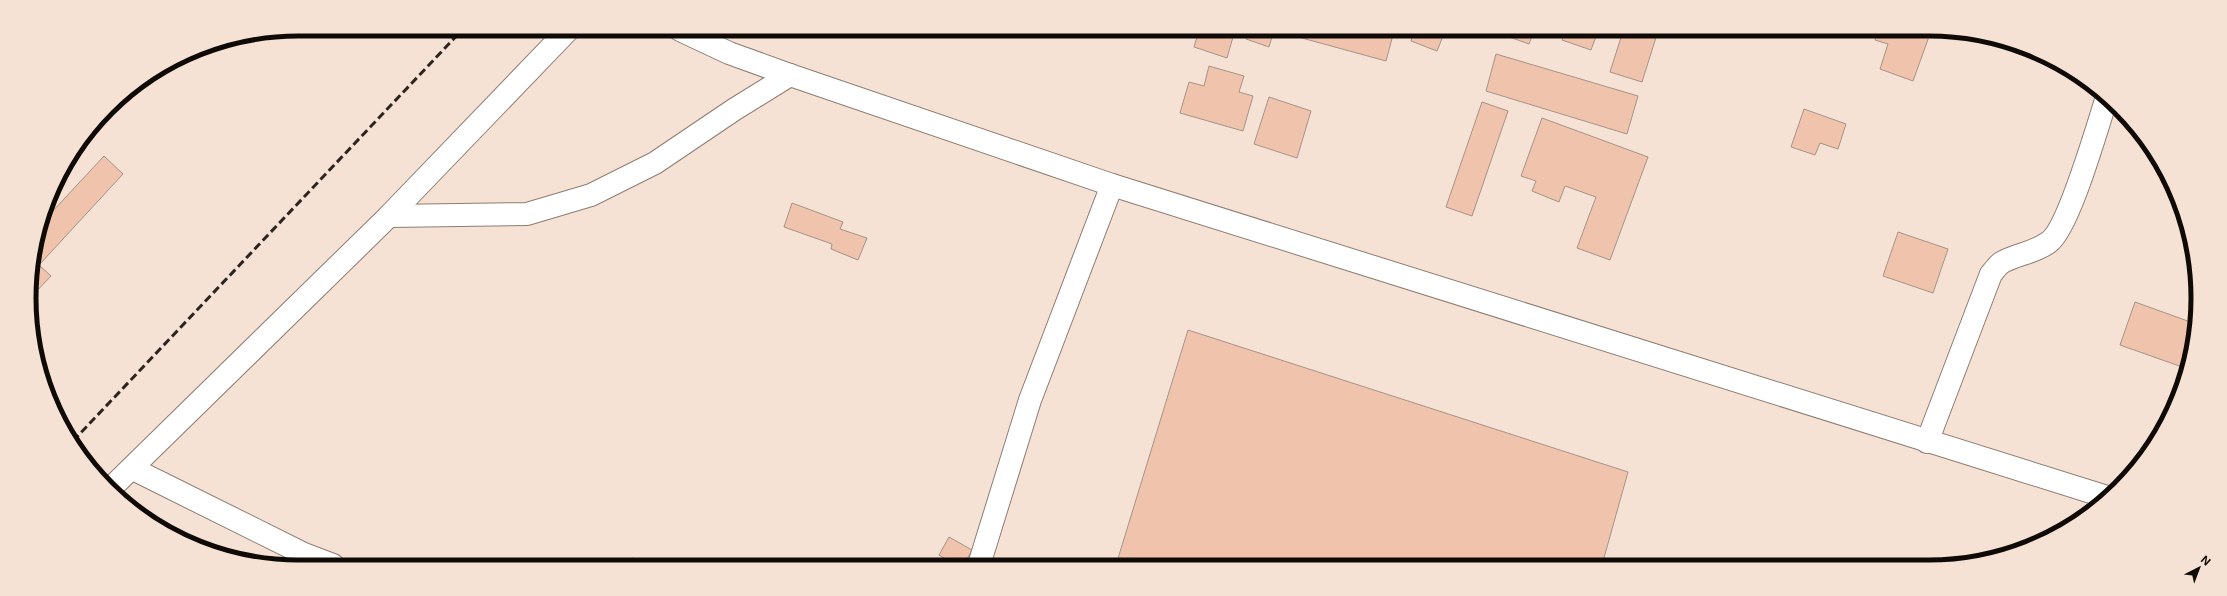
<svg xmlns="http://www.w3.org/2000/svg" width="2227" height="596" viewBox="0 0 2227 596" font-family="Inter,sans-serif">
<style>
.building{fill:#f0c3ac;stroke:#a69389}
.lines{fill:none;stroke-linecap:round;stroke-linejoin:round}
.street-casing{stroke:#8e7d72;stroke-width:24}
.street{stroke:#fff;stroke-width:22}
.rail{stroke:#2b241f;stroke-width:3;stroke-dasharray:8 4;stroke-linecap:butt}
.rim{fill:none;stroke:#100a06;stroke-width:5}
</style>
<rect width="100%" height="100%" fill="#f5e2d5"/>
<g class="building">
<polygon points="1199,30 1235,30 1227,58 1194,47"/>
<polygon points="1248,30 1274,30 1269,47 1246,39"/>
<polygon points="1281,30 1394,31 1386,61 1280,32"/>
<polygon points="1414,31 1445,31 1437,51 1411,41"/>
<polygon points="1499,31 1534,31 1529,44 1498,33"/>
<polygon points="1565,31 1598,31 1591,50 1562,40"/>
<polygon points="1623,31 1658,31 1642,82 1610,72"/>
<polygon points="1878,31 1931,31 1913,81 1880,69 1888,44 1875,40"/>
<polygon points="1496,54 1638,96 1627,134 1486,91"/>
<polygon points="1209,66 1244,76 1239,92 1253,96 1243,131 1180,113 1189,82 1204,86"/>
<polygon points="1269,97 1311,111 1297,158 1254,144"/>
<polygon points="1482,102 1508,111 1472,216 1446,207"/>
<polygon points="1804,109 1846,124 1838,149 1820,143 1815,155 1791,147"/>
<polygon points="1542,118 1648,157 1610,260 1577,248 1596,197 1565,186 1559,202 1532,191 1536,181 1521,176"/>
<polygon points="104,156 123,174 39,265 51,276 30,298 30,280 38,227"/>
<polygon points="792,203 843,222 840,229 867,238 858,260 831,249 832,244 784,227"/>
<polygon points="1898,232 1948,249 1933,293 1883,276"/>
<polygon points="2135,302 2196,324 2196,333 2185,368 2120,345"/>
<polygon points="1188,330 1628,472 1602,565 1116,565"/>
<polygon points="949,537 972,550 964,565 955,565 939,555"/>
<polygon points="632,558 652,565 630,565"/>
</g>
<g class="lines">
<defs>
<g id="street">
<polyline points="680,30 729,53 790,75 1112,185 2107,497"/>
<polyline points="389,216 527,214 591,195 655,163 735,109 790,75"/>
<path d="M 1927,442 L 1991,274 C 1994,271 1997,266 2001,263 C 2016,254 2035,253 2049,242 C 2069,228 2098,124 2107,97"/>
<polyline points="133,469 304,554 333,565"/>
<polyline points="110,489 389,216 569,29"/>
<polyline points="979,565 1030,400 1112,185"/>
</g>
</defs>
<use href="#street" class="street-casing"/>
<use href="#street" class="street"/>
<polyline class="rail" points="73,441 463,29"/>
</g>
<path d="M0 0H2227V596H0ZM298 36H1929A262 262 0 0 1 2191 298V298A262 262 0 0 1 1929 560H298A262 262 0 0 1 36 298V298A262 262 0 0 1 298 36Z" fill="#f5e2d5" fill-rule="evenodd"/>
<path class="rim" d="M298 36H1929A262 262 0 0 1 2191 298V298A262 262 0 0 1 1929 560H298A262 262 0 0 1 36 298V298A262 262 0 0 1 298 36Z"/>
<g transform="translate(2199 568) rotate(42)" stroke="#f5e2d5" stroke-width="3" paint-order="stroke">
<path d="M0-3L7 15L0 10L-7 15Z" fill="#100a06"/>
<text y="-6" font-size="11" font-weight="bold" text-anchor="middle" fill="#100a06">N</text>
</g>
</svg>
